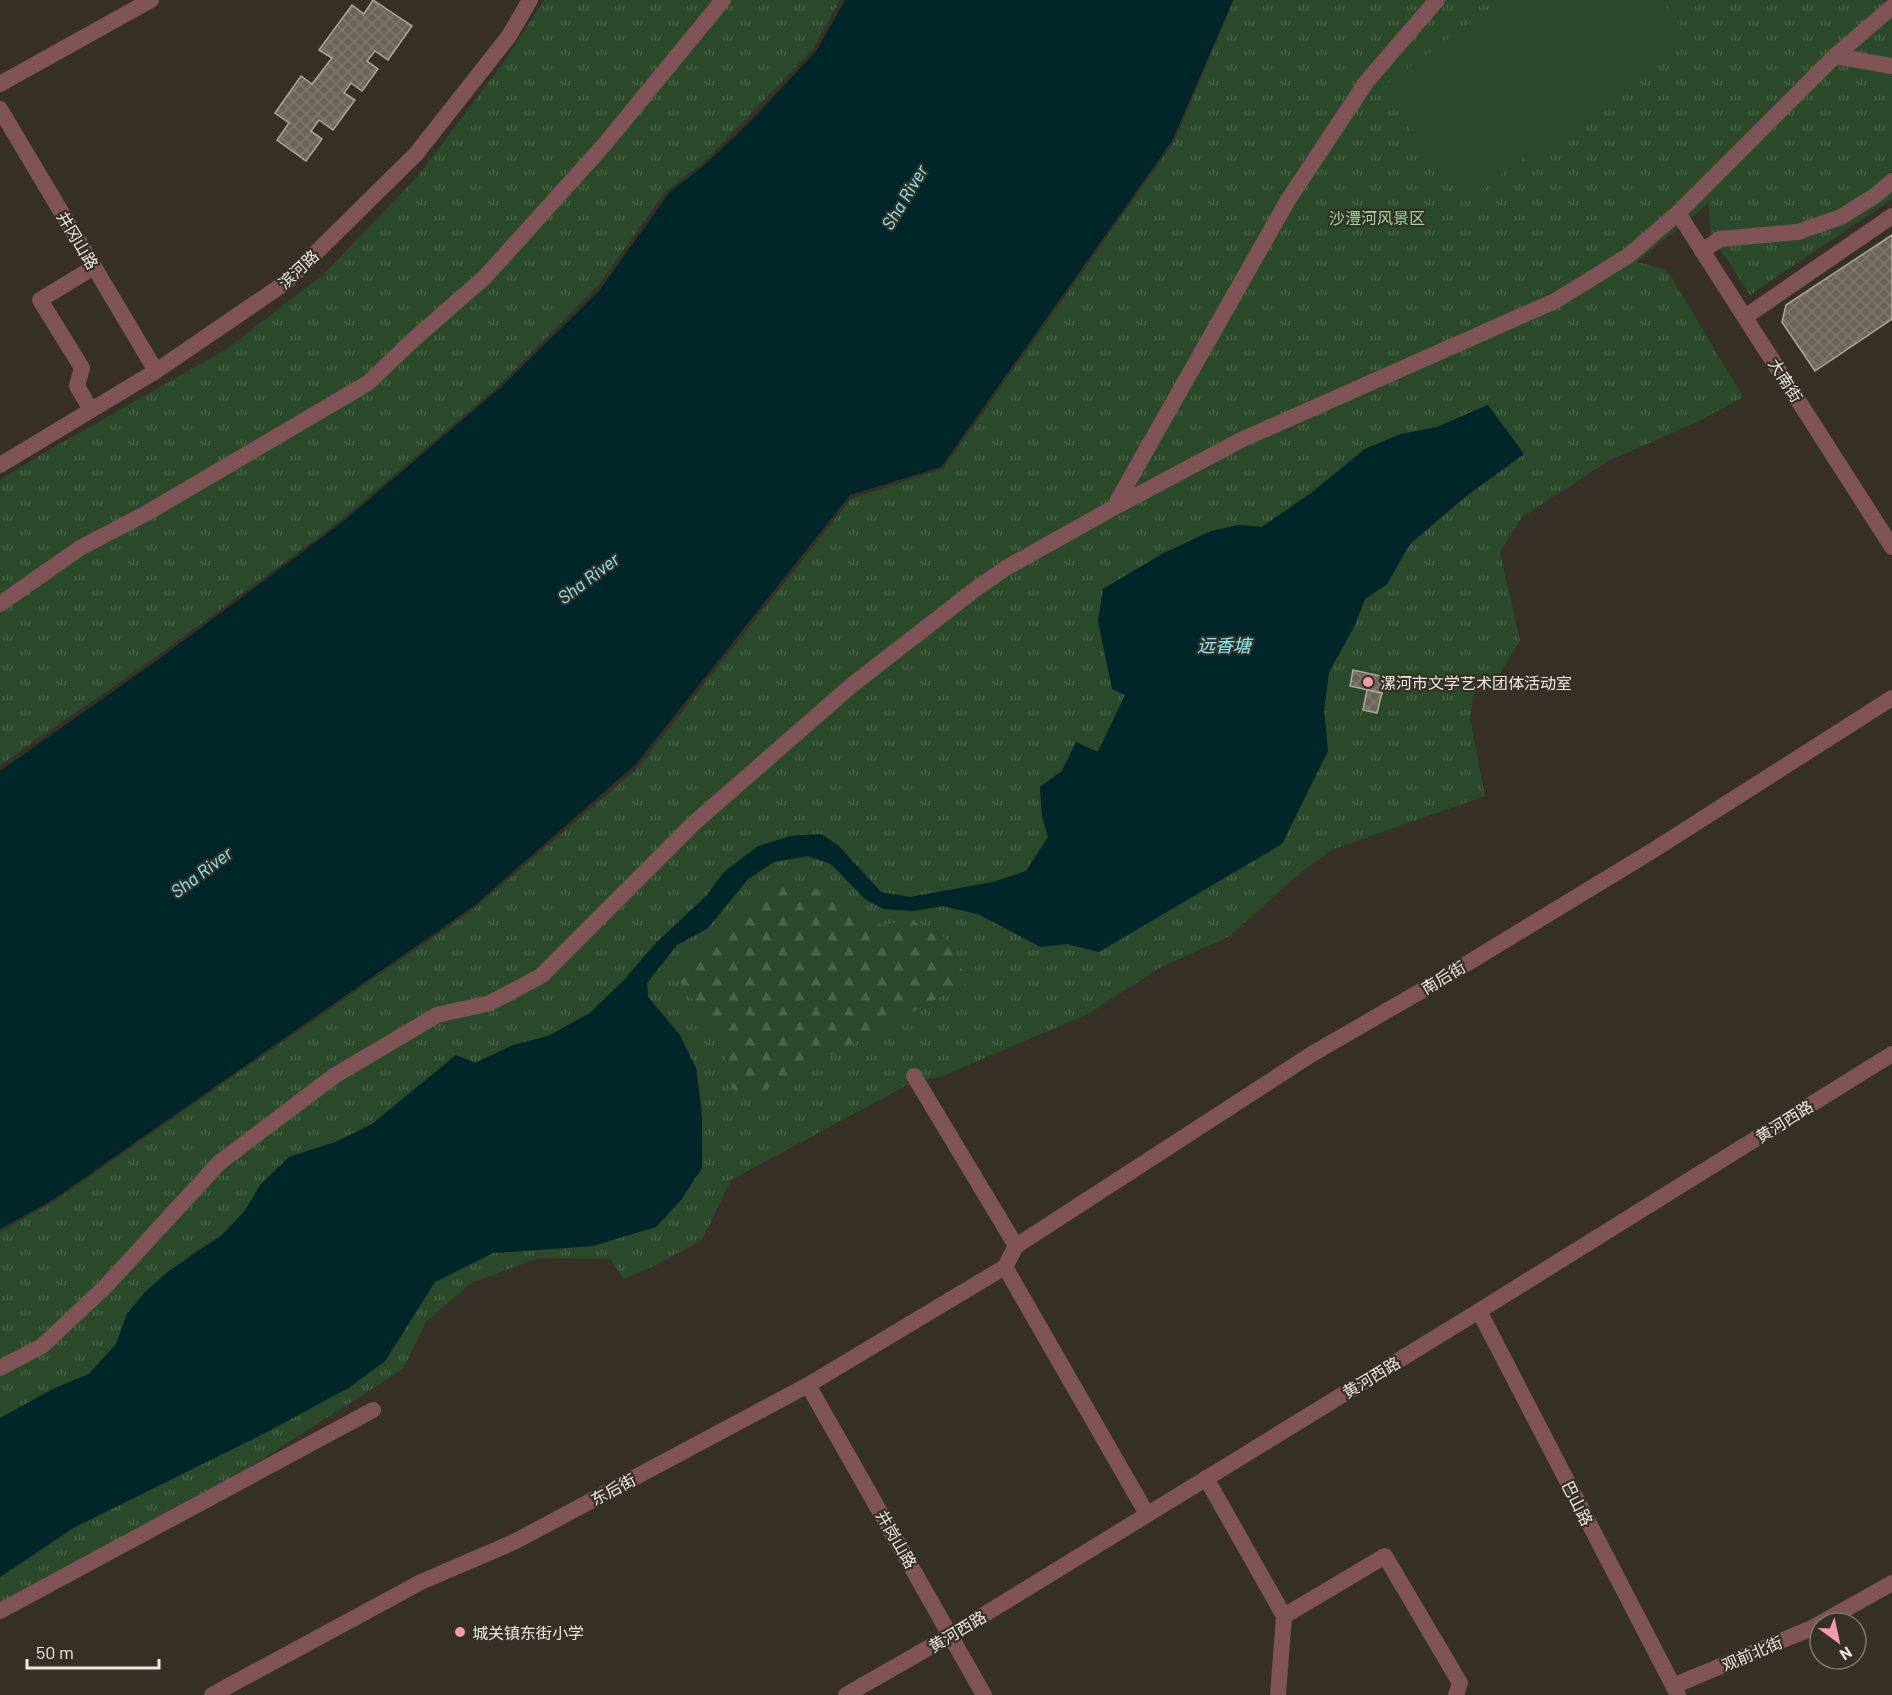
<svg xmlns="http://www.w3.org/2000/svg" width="1892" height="1695" viewBox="0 0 1892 1695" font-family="Barlow,'Noto Sans SC',sans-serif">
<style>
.grass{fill:url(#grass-tufts)}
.forest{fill:url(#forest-firs)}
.pitch{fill:#2b4a2c}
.water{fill:#00262a}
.building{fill:url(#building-cross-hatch);stroke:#aea79b;stroke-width:1.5}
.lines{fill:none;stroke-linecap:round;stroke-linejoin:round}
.minor{stroke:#805456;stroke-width:16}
.tertiary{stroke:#805456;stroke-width:16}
.poi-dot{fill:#f29aae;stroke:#363027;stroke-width:2}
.labels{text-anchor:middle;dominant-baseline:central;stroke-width:4.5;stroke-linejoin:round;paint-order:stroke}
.park-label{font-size:16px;fill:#9dd89d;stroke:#363027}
.street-label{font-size:16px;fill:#ebe7e1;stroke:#363027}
.poi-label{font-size:16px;fill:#ebe7e1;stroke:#363027;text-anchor:start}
.water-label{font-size:18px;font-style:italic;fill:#83effb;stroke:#363027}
</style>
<defs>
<pattern id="grass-tufts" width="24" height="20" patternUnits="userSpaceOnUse" patternTransform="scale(1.5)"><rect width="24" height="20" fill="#2b4a2c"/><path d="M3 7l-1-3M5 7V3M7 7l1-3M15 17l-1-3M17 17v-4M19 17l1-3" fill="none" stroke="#4a644a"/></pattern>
<pattern id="forest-firs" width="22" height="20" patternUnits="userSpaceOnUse" patternTransform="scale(1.5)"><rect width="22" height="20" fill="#2b4a2c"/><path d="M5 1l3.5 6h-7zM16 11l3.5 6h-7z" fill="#4a644a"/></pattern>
<pattern id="building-cross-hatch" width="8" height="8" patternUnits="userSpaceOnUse" patternTransform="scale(1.5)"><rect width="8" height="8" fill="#6b645a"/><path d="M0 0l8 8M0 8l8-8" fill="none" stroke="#807a71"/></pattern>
</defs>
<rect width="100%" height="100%" fill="#363027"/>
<g class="grass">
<polygon points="544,0 840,0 813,49 705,161 666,191 597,287 495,389 336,524 150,661 0,765 0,480 42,454 227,349 324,274 418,176 503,63"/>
<path d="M 1234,0 L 1892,0 L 1892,199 L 1750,295 L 1710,234 L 1709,203 L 1637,262 L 1667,270 L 1743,397 L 1697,422 L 1608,461 L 1522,517 L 1500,552 L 1520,641 L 1499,674 L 1475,688 L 1470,717 L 1485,796 L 1331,850 L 1294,878 L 1230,936 L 1159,968 L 1090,1013 L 945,1075 L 911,1083 L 731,1180 L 702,1240 L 654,1266 L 624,1279 L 610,1259 L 538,1258 L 471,1283 L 426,1322 L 403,1369 L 244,1471 L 0,1603 L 0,1577 L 75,1527 L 265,1433 L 350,1387 L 385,1361 L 435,1282 L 493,1253 L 593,1246 L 702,1168 C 702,1135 704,1102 696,1070 C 693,1056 659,1008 648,997 L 647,983 L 677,945 L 708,928 L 748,879 L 774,862 L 808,856 L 831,863 L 865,899 L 913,911 L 942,906 L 978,914 L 1041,947 L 1067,944 L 1099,952 L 1328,751 L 1324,710 L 1329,672 L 1354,627 L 1365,599 L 1387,584 L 1410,544 L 1465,497 L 1524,454 L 1487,405 L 1437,427 L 1401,434 L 1365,449 L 1311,493 L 1262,527 L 1239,525 L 1211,531 L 1162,554 L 1103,589 L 1112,689 L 1125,695 L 1097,752 L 1076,742 L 1062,771 L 1040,787 L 1042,816 L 1048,837 L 1026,871 L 993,882 L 910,897 L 881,892 L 838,845 L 723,873 L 707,895 L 655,944 L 625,979 L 590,1013 L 548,1036 L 513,1045 L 475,1063 L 456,1055 L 372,1124 L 338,1141 L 289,1157 L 261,1184 L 244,1212 L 222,1235 L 193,1253 L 127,1314 L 116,1344 L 89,1374 L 53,1389 L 0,1418 L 0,1232 L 56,1200 L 475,908 L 636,770 L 851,499 L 943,469 L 1174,142 Z"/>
</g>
<polygon class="forest" points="797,882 818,890 852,913 881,925 914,920 923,931 943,936 969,982 741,1102 732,1087 720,1033 682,987 679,976 691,957 725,933 745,907 764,893"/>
<polygon class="pitch" points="1501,0 1661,0 1689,38 1464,202 1381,88"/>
<g class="water">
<polygon points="845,0 1233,0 1172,141 941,467 850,495 636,764 475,905 54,1199 0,1229 0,771 159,659 340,524 500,388 599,291 669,193 708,162 751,121 817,50"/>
<polygon points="1488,405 1524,454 1465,497 1410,544 1387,584 1365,599 1354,627 1329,672 1324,710 1328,751 1282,844 1099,952 1067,944 1041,947 978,914 942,906 913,911 884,909 865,899 831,864 808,856 774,862 748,879 708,928 677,945 647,983 648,997 680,1035 696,1068 702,1119 702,1168 681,1200 656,1227 593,1246 493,1253 435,1282 385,1361 350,1387 265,1433 75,1527 0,1577 0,1418 53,1389 89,1374 116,1344 127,1314 145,1292 169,1271 222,1235 244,1212 261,1184 289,1157 338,1141 372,1124 456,1055 475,1063 513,1045 548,1036 590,1013 625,979 655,944 707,895 723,873 758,846 790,836 821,834 838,845 881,892 910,897 993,882 1026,871 1048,837 1042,816 1040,787 1062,771 1076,742 1098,752 1125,695 1112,689 1098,621 1103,589 1162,554 1211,531 1239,525 1262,527 1311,493 1365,449 1401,434 1437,427"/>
</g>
<g class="building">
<polygon points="373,0 412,26 388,60 375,51 367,61 378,69 362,91 351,83 344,93 355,100 333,130 319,120 311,131 322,139 306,161 277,140 289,123 275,113 301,76 312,84 332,58 319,50 352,5 364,14"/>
<polygon points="1892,235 1892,319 1815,371 1782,322 1786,305"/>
<polygon points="1353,670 1385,677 1382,693 1350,686"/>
<polygon points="1367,690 1382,693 1377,713 1363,710"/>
</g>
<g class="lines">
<g class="minor">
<polyline points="1835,56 1892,66"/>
<polyline points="0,84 151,0"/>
<polyline points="1702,251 1720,239 1798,232 1841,217 1876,195 1892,181"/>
<polyline points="1745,317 1892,216"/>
<polyline points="91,410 77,386 82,368 40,300 94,267"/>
<polyline points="1114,507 1288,200 1367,81 1437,0"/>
<polyline points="0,604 80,548 147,513 368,383 413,340 485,277 604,145 723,0"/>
<polyline points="914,1076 1016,1246"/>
<polyline points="1005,1267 1016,1246 1312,1054 1440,980 1652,851 1892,698"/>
<polyline points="1005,1267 1147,1514"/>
<polyline points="1479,1311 1678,1695"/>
<polyline points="0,1368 42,1346 104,1288 219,1163 334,1076 437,1015 490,1003 541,976 693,824 852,685 977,588 1006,568 1113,508 1241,440 1555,301 1628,256 1678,213 1835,56 1892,7"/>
<polyline points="1206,1478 1284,1616 1278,1695"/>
<polyline points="0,1611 373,1410"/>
<polyline points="1284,1616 1385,1556 1460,1683 1456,1695"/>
<polyline points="1673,1686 1812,1628 1892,1583"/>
<polyline points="212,1695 421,1582 514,1542 808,1385 1005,1267"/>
</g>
<g class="tertiary">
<polyline points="0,109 156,371"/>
<polyline points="1678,213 1892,547"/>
<polyline points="0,465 156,371 285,283 416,154 509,36 530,0"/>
<polyline points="808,1385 984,1695"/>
<polyline points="846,1695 951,1635 1479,1311 1892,1054"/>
</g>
</g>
<g class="poi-dot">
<circle cx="1368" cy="682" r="6"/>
<circle cx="460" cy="1632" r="6"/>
</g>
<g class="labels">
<g class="park-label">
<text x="1377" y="217">沙澧河风景区</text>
</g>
<g class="street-label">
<text transform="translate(78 240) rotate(59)">井冈山路</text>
<text transform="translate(298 269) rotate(-43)">滨河路</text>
<text transform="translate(1786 380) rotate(58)">大南街</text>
<text transform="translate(1443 977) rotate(-31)">南后街</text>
<text transform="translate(1784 1121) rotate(-32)">黄河西路</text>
<text transform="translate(1371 1377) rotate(-31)">黄河西路</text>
<text transform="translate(613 1489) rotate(-28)">东后街</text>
<text transform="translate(1578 1503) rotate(63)">巴山路</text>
<text transform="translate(897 1539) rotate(60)">井岗山路</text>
<text transform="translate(957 1631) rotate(-31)">黄河西路</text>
<text transform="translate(1752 1653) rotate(-23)">观前北街</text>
</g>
<g class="poi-label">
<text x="1380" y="682">漯河市文学艺术团体活动室</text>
<text x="472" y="1632">城关镇东街小学</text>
</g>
<g class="water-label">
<text transform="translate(904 197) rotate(-59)">Sha River</text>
<text transform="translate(588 578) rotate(-37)">Sha River</text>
<text x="1224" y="645">远香塘</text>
<text transform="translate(201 872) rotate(-37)">Sha River</text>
</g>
</g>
<g transform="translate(1838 1641) rotate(147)"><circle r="28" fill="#363027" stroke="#7e7971" stroke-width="1.5"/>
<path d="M0-4.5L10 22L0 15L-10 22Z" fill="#f29aae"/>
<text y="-9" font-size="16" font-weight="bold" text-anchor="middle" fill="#ebe7e1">N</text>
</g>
<path d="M27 1659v9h132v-9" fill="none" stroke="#ebe7e1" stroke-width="3"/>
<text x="36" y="1659" font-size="18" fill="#ebe7e1" stroke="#363027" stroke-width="4.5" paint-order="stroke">50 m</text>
</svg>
